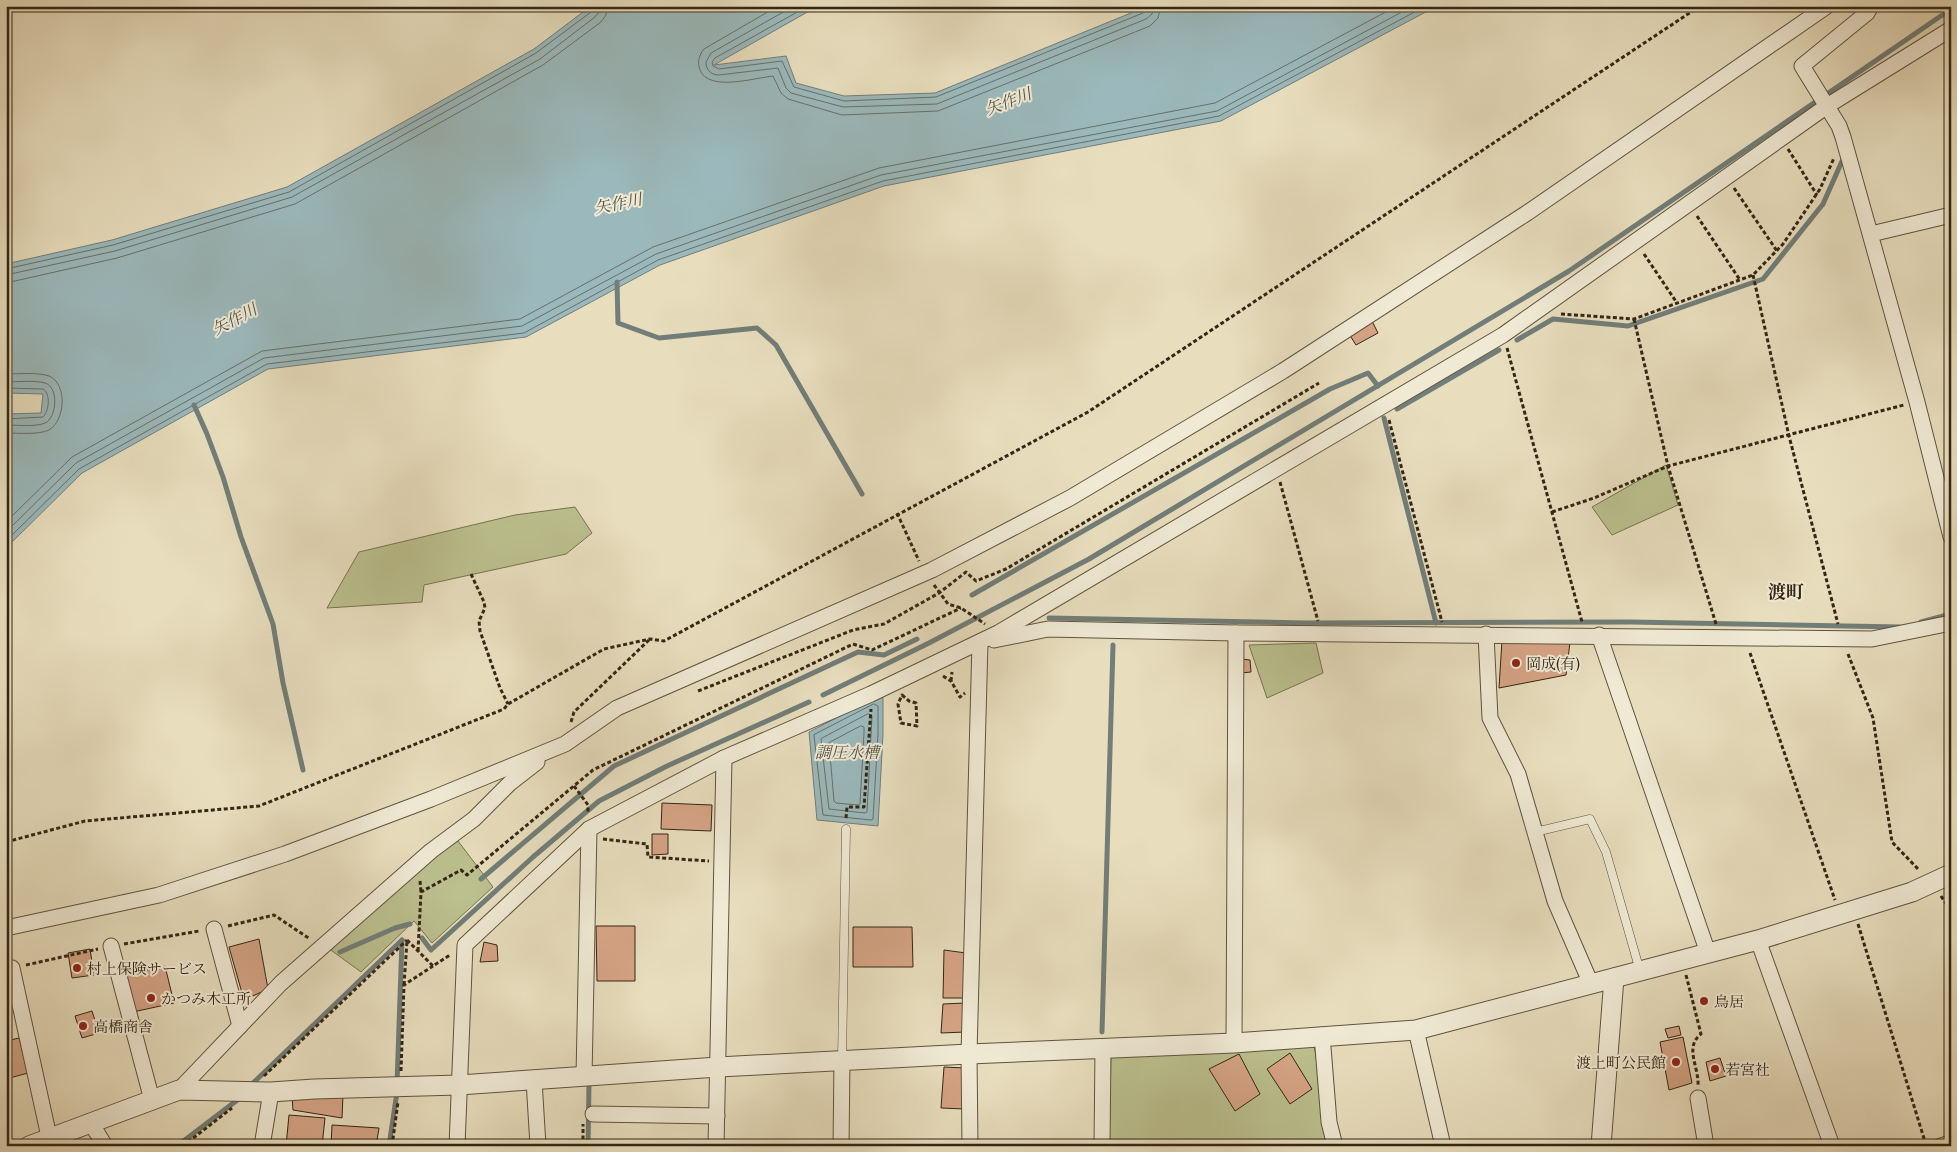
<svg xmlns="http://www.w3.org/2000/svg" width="1957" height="1152" viewBox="0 0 1957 1152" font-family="'Libre Caslon Text','Noto Serif JP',serif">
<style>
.green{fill:#bbc08e;stroke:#777351}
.water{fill:#9bb9bc;stroke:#717e79}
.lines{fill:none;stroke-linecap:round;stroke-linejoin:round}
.shore{stroke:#677068;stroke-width:1}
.stream{stroke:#717e79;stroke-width:5}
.building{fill:#d5a485;stroke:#332614}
.service-casing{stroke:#60543e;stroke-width:9}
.minor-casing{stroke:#60543e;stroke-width:17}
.tertiary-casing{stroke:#60543e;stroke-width:21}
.path{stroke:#332614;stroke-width:3;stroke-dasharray:4 2.5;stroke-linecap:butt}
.service{stroke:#f0ead5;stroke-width:8}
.minor{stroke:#f0ead5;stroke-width:15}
.tertiary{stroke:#f0ead5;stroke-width:19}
.poi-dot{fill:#8f2418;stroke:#f0ead5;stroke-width:2}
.labels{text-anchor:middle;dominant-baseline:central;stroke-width:4;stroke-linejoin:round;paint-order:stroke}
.poi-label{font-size:15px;fill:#332614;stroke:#f0ead5;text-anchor:start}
.water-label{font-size:16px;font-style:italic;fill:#525246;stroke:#f0ead5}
.quarter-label{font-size:18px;font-weight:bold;fill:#332614;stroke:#f0ead5}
</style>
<rect width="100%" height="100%" fill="#e8debe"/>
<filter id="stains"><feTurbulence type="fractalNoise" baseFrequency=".004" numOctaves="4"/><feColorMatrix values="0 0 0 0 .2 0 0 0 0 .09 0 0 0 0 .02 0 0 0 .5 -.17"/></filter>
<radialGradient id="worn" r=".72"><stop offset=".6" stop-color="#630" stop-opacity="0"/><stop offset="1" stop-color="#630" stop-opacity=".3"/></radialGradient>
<g class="green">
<polygon points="1666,465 1678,505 1612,535 1592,507"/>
<polygon points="575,507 592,533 566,554 424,585 422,602 327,608 359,552 515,515"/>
<polygon points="1316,643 1323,673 1267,698 1249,645"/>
<polygon points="458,841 493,887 432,943 414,921 361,972 328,948 434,853"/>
<polygon points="1314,1046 1333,1146 1109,1146 1111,1056"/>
</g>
<g class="water">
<polygon points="591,6 818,6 714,65 786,56 796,83 844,96 935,93 1148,6 1437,6 1221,121 884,186 660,265 526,337 268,369 82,473 6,548 6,414 41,413 43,394 6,393 6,264 112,240 287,187 534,49"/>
<polygon points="883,694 883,734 878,826 817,820 809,732"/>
</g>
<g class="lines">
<g class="shore">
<path d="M 778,6 L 704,49 C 699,55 697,62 700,70 C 709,92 754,78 773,76 L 781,93 L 788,99 L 842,115 L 938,111 L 1150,26 L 1158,18 L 1161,6"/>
<path d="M 794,6 L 711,53 L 706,62 C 706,70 711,75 719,75 L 778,68 L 786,88 L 791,93 L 843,107 L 937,104 L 1146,19 L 1152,14 L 1154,6"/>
<polyline points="808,6 715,58 712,62 713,66 719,69 782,61 794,87 844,101 936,97 1143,13 1147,10 1147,6"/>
<polyline points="6,269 113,245 289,192 536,53 591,12 593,6"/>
<polyline points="6,275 115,251 292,197 540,59 595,17 599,12 600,6"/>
<polyline points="6,283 117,258 295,204 543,65 601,22 606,15 607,6"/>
<path d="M 6,374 C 19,374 37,372 49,376 C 68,384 65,421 49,430 C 38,435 19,433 6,433"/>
<path d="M 6,382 C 18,382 34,380 45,383 C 59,387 57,418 45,423 C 37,427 16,425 6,425"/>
<path d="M 6,388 L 43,389 C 51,394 49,411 43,417 L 6,419"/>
<polyline points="6,522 72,457 262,351 520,319 653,247 879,168 1215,103 1397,6"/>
<polyline points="6,532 76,463 264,358 522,326 656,254 881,175 1217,111 1413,6"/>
<polyline points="6,541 79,469 267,364 524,333 658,260 883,181 1219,116 1426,6"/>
<polygon points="874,704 878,706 878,734 873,819 871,820 823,815 814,735"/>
<polygon points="868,714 872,716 867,812 865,813 829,809 821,739"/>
<polygon points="861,726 864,727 864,733 860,804 858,805 836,803 834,801 829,743"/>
</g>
<g class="stream">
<polyline points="617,282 618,323 659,338 757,328 776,345 862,494"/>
<polyline points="1517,340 1553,319 1628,326 1763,279 1823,204 1843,159"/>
<polyline points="194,405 207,434 223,477 241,537 273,624 283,683 303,770"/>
<polyline points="1397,409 1499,350"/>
<polyline points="1384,418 1436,623"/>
<polyline points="972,595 1330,389 1368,373 1378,386"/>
<polyline points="1049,618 1306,623 1631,622 1900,627"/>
<polyline points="1921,622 1951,614"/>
<polyline points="823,695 929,643 1089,559 1569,271 1951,9"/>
<polyline points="481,879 614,766 858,652 884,655 917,639"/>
<polyline points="422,938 431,950 533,857 599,801 667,766 809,702"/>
<polyline points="340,952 395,928 410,924"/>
<polyline points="1102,1032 1113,645"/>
<polyline points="397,1084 402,940"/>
<polyline points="250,1086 402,940"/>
<polyline points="177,1146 240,1098"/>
<polyline points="389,1146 397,1092"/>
<polyline points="588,1146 589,1083"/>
</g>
</g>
<g class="building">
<polygon points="1372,321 1378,333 1356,345 1349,334"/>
<polygon points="1502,640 1570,642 1566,675 1499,688"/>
<polygon points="1241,659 1250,660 1251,672 1241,673"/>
<polygon points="662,803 712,805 711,831 661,829"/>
<polygon points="652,834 668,834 668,854 652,855"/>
<polygon points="596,926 635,926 635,981 597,981"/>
<polygon points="853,927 912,927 913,967 853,967"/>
<polygon points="259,939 268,989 244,1000 229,947"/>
<polygon points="484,942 497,945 498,961 480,962"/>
<polygon points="90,949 94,975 72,978 68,953"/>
<polygon points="944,950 966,953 965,998 943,998"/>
<polygon points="165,966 174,1003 133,1012 124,975"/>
<polygon points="6,971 12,1004 6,1005"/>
<polygon points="965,1003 965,1032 941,1033 943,1004"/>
<polygon points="92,1011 99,1033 82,1038 75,1016"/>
<polygon points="1679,1026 1681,1035 1668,1038 1665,1029"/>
<polygon points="1683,1037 1692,1083 1669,1090 1660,1042"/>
<polygon points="19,1038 28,1073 6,1079 6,1041"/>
<polygon points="1290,1053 1312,1089 1290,1104 1267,1069"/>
<polygon points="1239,1054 1260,1094 1235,1111 1209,1069"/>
<polygon points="1720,1058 1726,1076 1710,1081 1706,1062"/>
<polygon points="944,1067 966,1068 965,1109 941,1108"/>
<polygon points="343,1095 342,1118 293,1110 292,1096"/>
<polygon points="289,1115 325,1118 322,1146 286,1146"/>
<polygon points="332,1125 379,1128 376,1146 331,1146"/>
</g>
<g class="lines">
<defs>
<g id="service">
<polyline points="1535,832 1590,819 1606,852 1640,971"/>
<polyline points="842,1060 846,829"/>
</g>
<g id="minor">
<polyline points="1871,6 1867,13 1802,66 1839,126 1843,137 1917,402 1951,537"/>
<polyline points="1871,234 1951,215"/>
<polyline points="1486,634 1490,718 1518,774 1555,901 1591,984"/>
<polyline points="1599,635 1708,953"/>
<polyline points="994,640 1048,629 1236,633 1872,639 1951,623"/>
<polyline points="6,928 159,895 285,854 431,799 565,744 617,708 932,570 1070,498 1283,371 1527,213 1827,6"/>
<polyline points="214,929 240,1026"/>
<polyline points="1758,940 1832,1146"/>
<polyline points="111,946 152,1100"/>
<polyline points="12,968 51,1146"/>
<polyline points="1416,1030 1443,1146"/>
<polyline points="1322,1035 1329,1122 1335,1146"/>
<polyline points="1234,1043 1236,633"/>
<polyline points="584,1077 589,829"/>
<polyline points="534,1080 538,1146"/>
<polyline points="179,1090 281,983 431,851 474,819 510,783 537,762"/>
<polyline points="1698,1098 1706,1146"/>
<polyline points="593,1114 717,1116"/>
<polyline points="91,1123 105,1146"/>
<polyline points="262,1146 271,1092"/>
<polyline points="457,1146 465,945 589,829 724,758 871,694 998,633 1503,335 1827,106 1951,29"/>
<polyline points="716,1146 724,758"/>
<polyline points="841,1146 842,1060"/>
<polyline points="970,1146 969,1054 980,642"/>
<polyline points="1102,1146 1103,1048"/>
<polyline points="1941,1146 1951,1143"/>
</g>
<g id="tertiary">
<polyline points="29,1146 179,1090 271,1092 314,1089 459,1085 718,1067 969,1054 1234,1043 1416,1030 1758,940 1912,892 1951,874"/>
<polyline points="1601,1146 1614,978"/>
</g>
</defs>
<use href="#service" class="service-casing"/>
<use href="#minor" class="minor-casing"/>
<use href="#tertiary" class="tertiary-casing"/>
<g class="path">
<polyline points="1788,149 1817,195"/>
<polyline points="1734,188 1777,251"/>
<polyline points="1697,216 1740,280"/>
<polyline points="1644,254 1677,303"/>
<polyline points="1753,275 1789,436 1838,624"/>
<polyline points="1561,314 1634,319 1753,275 1783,244 1820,189 1834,158"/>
<polyline points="1634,319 1668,466 1716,624"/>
<polyline points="1507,348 1582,622"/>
<polyline points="1389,420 1442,622"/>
<polyline points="1280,482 1318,621"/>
<polyline points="1552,512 1594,498 1668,466 1904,405"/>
<polyline points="897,513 919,561"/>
<polyline points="471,574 484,602 485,608 479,621 480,631 500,688 508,704"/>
<polyline points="934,585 948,604 961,608 985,624"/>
<polyline points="1750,653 1835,900"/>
<polyline points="1848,654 1873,718 1892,842 1919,870"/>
<polyline points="943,676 951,681 960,697 965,693"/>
<polyline points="951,681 952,672"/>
<polyline points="698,691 853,630 884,624 939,593 966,572 976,581 1006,569 1319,383"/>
<polygon points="902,695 909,701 916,703 917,726 901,723 898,704"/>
<polyline points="571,722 574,712 649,640"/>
<polyline points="574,786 588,805 588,813"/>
<polyline points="846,818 847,807 864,807 871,709"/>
<polyline points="603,839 647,844 648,857 709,861"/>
<polyline points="6,842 85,821 259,806 504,709 508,704 604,649 650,639 664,641 1088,412 1700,6"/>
<polyline points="420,881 421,892"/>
<polyline points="1941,896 1951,911"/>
<polyline points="1858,924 1926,1145"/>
<polyline points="228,926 274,915 310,939"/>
<polyline points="407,940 433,966 450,955"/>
<polyline points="124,944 199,931"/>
<polyline points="418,951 421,892 461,870 467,875 593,770 853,644 872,650 961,608"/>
<polyline points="26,965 98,949"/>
<path d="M 1686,975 L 1701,1034 C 1684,1047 1699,1067 1698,1085"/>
<polyline points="404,985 407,941"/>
<polyline points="401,1071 404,985 433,966"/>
<polyline points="264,1076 407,940"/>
<polyline points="183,1146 232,1108"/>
<polyline points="392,1146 398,1102"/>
<polyline points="583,1146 583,1124"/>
</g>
<use href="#service" class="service"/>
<use href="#minor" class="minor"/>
<use href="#tertiary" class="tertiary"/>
</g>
<g class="poi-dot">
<circle cx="1516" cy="663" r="5"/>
<circle cx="77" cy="968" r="5"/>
<circle cx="151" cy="998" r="5"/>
<circle cx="1704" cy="1001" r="5"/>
<circle cx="83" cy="1026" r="5"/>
<circle cx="1676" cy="1062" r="5"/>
<circle cx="1715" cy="1069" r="5"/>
</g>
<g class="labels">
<g class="poi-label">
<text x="1526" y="663">岡成(有)</text>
<text x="87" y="968">村上保険サービス</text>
<text x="161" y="998">かつみ木工所</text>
<text x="1714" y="1001">鳥居</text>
<text x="93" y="1026">高橋商舎</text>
<text x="1666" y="1062" text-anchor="end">渡上町公民館</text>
<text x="1725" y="1069">若宮社</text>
</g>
<g class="water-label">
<text transform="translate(1008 101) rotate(-21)">矢作川</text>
<text transform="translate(618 203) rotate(-11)">矢作川</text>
<text transform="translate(234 319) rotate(-28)">矢作川</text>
<text x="847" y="752">調圧水槽</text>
</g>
<g class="quarter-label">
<text x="1786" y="592">渡町</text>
</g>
</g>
<rect width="1957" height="1152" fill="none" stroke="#e8debe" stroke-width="25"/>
<rect x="8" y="8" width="1942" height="1137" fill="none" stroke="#332614" stroke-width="2.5"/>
<rect x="12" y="12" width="1932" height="1127" fill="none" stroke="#332614"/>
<rect width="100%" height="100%" filter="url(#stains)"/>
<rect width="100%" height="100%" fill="url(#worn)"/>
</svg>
